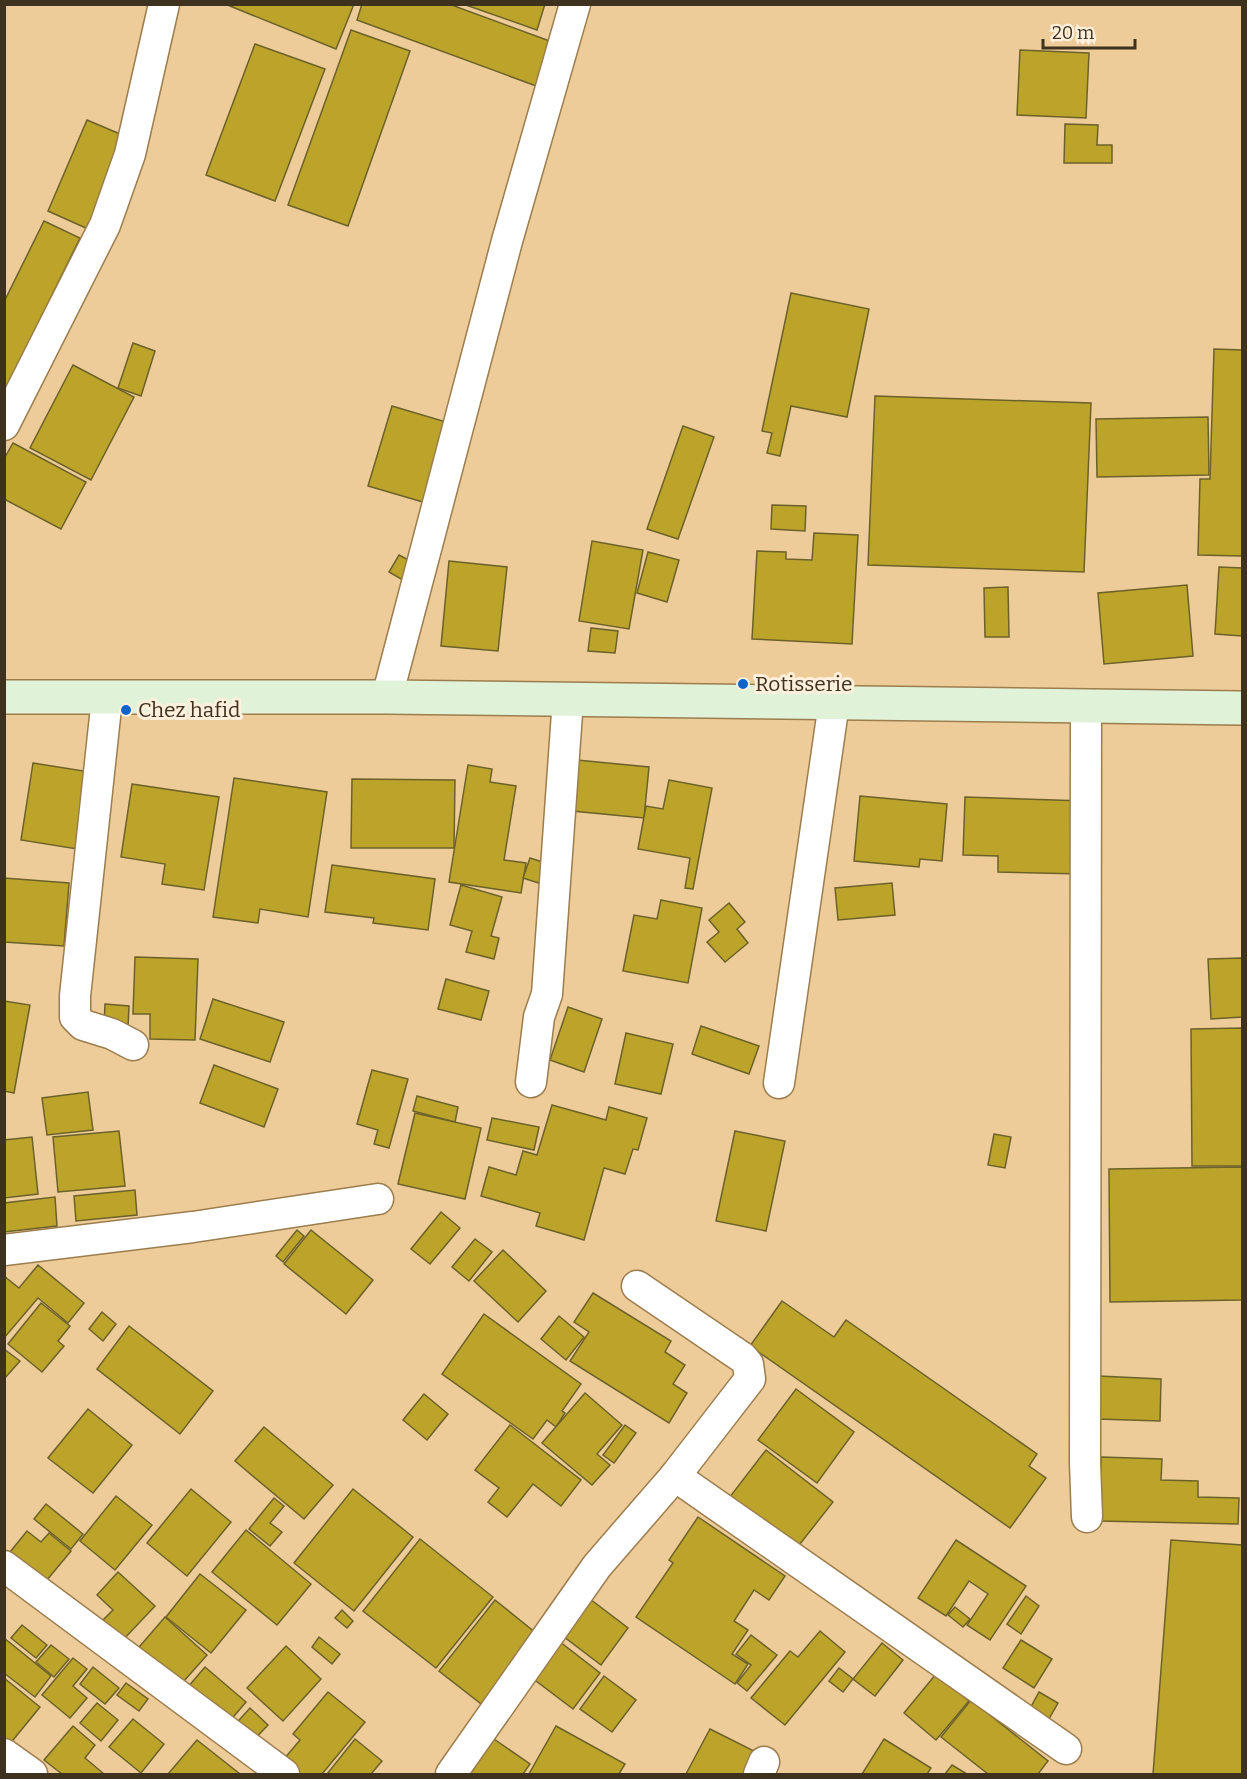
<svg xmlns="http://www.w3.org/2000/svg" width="1247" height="1779" viewBox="0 0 1247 1779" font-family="Bitter,serif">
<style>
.building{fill:#bca42b;stroke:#6d612a;stroke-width:1.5}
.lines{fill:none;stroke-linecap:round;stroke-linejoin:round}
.minor-casing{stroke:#9c7d4d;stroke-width:33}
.secondary-casing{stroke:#9c7d4d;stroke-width:36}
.minor{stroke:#fff;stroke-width:30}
.secondary{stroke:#e0f2d8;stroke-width:33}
.poi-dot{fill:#0c63cc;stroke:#fef0dc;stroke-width:2}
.labels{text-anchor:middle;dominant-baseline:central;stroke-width:6;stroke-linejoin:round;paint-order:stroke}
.poi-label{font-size:21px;fill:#3e311d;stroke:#fef0dc;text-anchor:start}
</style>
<rect width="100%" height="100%" fill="#edcc99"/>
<g class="building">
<polygon points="225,4 354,4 336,49"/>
<polygon points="362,4 449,4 555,43 539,87 357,20"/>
<polygon points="463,4 545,4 537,30"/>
<polygon points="351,30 410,51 348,226 288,205"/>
<polygon points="255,44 325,69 275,201 206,175"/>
<polygon points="1020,50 1089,53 1086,118 1017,115"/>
<polygon points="87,120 127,137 88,229 48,211"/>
<polygon points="1065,124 1098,125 1097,145 1112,145 1112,163 1064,163"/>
<polygon points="44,221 80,238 4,393 4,302"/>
<polygon points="791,293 869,309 847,417 791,406 780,456 767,453 772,433 762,431"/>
<polygon points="133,343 155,351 141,396 118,388"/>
<polygon points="1214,349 1242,350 1242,556 1198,555 1200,479 1210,479"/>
<polygon points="73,365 134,397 91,480 30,448"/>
<polygon points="875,396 1091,403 1084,572 868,565"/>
<polygon points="392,406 446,422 423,502 368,486"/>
<polygon points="1208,417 1209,475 1097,477 1096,419"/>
<polygon points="683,426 714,437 678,539 647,529"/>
<polygon points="13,443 86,482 61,529 4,499 4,459"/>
<polygon points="772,505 806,506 805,531 771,529"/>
<polygon points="814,533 858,535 852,644 752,639 757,551 786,552 786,559 812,560"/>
<polygon points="592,541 643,550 629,629 579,621"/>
<polygon points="648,552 679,560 667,602 637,593"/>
<polygon points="399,555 418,565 408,583 389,572"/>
<polygon points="449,561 507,567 498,651 441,646"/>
<polygon points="1219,567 1242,568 1242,636 1215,634"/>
<polygon points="1187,585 1193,656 1104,664 1098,593"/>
<polygon points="1008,587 1009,637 985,637 984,588"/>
<polygon points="591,628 618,631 615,653 588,651"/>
<polygon points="577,760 649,767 644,818 572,811"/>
<polygon points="33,763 90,772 77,849 21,840"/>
<polygon points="468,765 492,769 490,782 516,786 504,860 526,863 521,893 449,882"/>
<polygon points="234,778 327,792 308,917 260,909 258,923 213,917"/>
<polygon points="352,779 455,780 454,848 351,848"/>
<polygon points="669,780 712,788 693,889 685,888 690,858 638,849 646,806 663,809"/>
<polygon points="132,784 219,797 204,890 162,884 165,864 121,857"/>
<polygon points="860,796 947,804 942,861 920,859 919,867 854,861"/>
<polygon points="965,797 1084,801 1082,874 998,872 998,856 963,855"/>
<polygon points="530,858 552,865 545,885 523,878"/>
<polygon points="332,865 435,879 428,930 373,923 374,918 325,912"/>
<polygon points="4,878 69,883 64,946 4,942"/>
<polygon points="892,883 895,915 838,920 835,888"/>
<polygon points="461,885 502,897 491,936 499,938 494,959 466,952 472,931 450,925"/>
<polygon points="661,900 702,908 688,983 623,971 634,915 657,919"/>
<polygon points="729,903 745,922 737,929 748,943 725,962 707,942 719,932 709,920"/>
<polygon points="135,957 198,959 195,1040 150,1039 150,1014 133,1014"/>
<polygon points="1242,958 1242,1017 1211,1019 1208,959"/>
<polygon points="446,979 489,991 481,1020 438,1009"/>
<polygon points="213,999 284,1022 270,1062 200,1039"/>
<polygon points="4,1001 30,1005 14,1093 4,1091"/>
<polygon points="105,1004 129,1006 128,1027 104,1026"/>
<polygon points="568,1007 602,1019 584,1072 550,1060"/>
<polygon points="701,1026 759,1046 749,1074 692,1054"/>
<polygon points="1242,1028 1242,1166 1192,1166 1191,1029"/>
<polygon points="626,1033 673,1044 661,1094 615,1084"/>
<polygon points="214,1065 278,1089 264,1127 200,1103"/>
<polygon points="372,1070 408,1079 389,1148 374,1144 378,1130 357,1124"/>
<polygon points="88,1092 93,1130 47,1135 42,1098"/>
<polygon points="417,1096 458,1107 455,1122 413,1111"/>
<polygon points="552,1105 606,1120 609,1107 647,1118 638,1150 633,1149 625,1174 604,1168 584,1240 536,1226 540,1213 481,1196 489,1167 516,1175 523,1151 537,1155"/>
<polygon points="415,1113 481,1128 465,1199 398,1184"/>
<polygon points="492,1118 539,1127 534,1150 487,1140"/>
<polygon points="119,1131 125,1186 58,1192 53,1137"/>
<polygon points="735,1131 785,1141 766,1231 716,1221"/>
<polygon points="994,1134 1011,1137 1005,1168 988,1165"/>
<polygon points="32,1137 38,1194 4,1198 4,1140"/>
<polygon points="1242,1167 1242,1300 1110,1302 1109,1169"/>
<polygon points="135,1190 137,1215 76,1221 74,1196"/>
<polygon points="55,1197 57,1226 4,1232 4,1203"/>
<polygon points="441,1212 460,1228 430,1264 411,1249"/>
<polygon points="297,1230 304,1236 283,1262 276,1256"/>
<polygon points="311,1230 373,1280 346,1314 284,1264"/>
<polygon points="475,1239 492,1252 469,1281 452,1267"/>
<polygon points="503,1250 546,1291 518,1322 474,1281"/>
<polygon points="38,1265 84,1303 68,1323 38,1298 4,1338 4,1276 19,1288"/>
<polygon points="593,1293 671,1341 665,1352 685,1365 673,1384 687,1393 669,1423 570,1361 589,1332 574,1322"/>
<polygon points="782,1301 834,1337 846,1320 1037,1454 1029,1466 1046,1478 1010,1528 750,1346"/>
<polygon points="41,1303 70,1326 58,1341 64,1346 42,1372 8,1344"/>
<polygon points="102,1312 116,1324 103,1341 89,1329"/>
<polygon points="484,1314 581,1384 562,1411 565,1413 556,1427 547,1420 533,1439 442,1374"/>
<polygon points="559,1316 584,1337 566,1360 541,1339"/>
<polygon points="129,1326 213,1391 180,1434 97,1369"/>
<polygon points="4,1349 20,1361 4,1379"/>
<polygon points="1099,1376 1161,1379 1160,1421 1097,1419"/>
<polygon points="796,1389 854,1432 817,1483 758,1440"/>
<polygon points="585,1393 622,1425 597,1454 610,1465 592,1485 542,1443"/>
<polygon points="424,1394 448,1414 427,1440 403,1420"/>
<polygon points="88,1409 132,1445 93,1493 48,1458"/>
<polygon points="510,1425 581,1480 561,1506 533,1484 507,1517 488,1502 499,1488 475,1470"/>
<polygon points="625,1425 636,1433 614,1463 603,1455"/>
<polygon points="264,1427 333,1485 304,1519 235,1461"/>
<polygon points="766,1450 833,1502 796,1549 729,1498"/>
<polygon points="1101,1457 1162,1459 1161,1480 1198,1481 1198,1497 1239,1498 1238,1524 1099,1521"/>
<polygon points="191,1489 231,1522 187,1576 147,1543"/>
<polygon points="353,1489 413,1537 354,1611 294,1563"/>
<polygon points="116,1496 152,1525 115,1570 80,1541"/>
<polygon points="274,1498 284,1506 270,1523 282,1532 270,1546 249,1529"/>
<polygon points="46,1504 83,1534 71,1549 34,1519"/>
<polygon points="698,1517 785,1576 769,1600 754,1590 734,1621 748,1630 732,1654 748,1664 735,1684 636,1617 673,1563 669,1560"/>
<polygon points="246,1530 311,1584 277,1625 212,1572"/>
<polygon points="27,1531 41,1542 49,1533 71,1551 42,1586 6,1557"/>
<polygon points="420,1539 493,1597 436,1668 363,1611"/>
<polygon points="956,1540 1026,1586 990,1640 967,1625 988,1594 969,1581 946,1616 918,1598"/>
<polygon points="1171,1540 1242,1545 1242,1774 1153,1774"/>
<polygon points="118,1572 155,1606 122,1641 101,1622 113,1610 97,1595"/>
<polygon points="200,1574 246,1610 211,1653 166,1617"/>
<polygon points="586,1596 628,1628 601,1665 559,1633"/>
<polygon points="1026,1596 1039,1606 1021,1634 1007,1624"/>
<polygon points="495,1600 541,1637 485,1707 439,1671"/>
<polygon points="955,1607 970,1619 963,1627 948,1615"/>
<polygon points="342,1610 353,1621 347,1628 335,1618"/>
<polygon points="165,1617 207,1655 176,1690 134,1653"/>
<polygon points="22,1625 47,1645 36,1658 11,1638"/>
<polygon points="820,1631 845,1652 785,1725 751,1698 790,1651 798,1657"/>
<polygon points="751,1635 777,1655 747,1691 737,1683 751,1665 736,1654"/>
<polygon points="319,1637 340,1654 332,1664 312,1647"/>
<polygon points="4,1638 51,1676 35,1697 4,1673"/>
<polygon points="555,1638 600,1673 573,1709 527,1674"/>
<polygon points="1021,1640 1052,1659 1034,1688 1003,1668"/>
<polygon points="882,1643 903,1660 875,1696 853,1679"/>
<polygon points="51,1645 69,1659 54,1677 36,1662"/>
<polygon points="286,1646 321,1679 283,1721 247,1688"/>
<polygon points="73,1658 87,1669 73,1686 87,1698 70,1718 42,1695"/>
<polygon points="93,1667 119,1688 105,1704 80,1684"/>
<polygon points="205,1667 246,1702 223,1729 182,1694"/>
<polygon points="839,1668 853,1679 843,1692 829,1681"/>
<polygon points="936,1674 969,1701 936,1740 904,1713"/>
<polygon points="604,1676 636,1700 612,1732 580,1709"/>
<polygon points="4,1678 40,1707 9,1745 4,1742"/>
<polygon points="126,1683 148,1699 139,1711 117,1695"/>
<polygon points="328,1692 365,1722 322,1774 289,1774 278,1766 300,1740 293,1734"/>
<polygon points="1039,1692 1058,1703 1046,1724 1027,1714"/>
<polygon points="971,1700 1048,1761 1038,1774 988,1774 941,1737"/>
<polygon points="97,1703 118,1720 101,1741 80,1723"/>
<polygon points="250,1708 268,1725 248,1746 231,1729"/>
<polygon points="133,1719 164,1744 141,1773 109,1747"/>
<polygon points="73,1726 95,1745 85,1758 104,1774 62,1774 44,1760"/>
<polygon points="556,1726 625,1764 619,1774 529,1774"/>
<polygon points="710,1729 758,1753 747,1774 686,1774"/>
<polygon points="355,1739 382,1761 371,1774 327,1774"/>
<polygon points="494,1739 530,1764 523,1774 470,1774"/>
<polygon points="884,1739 931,1768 927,1774 862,1774"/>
<polygon points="197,1740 240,1774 168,1774"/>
<polygon points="952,1765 967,1774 945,1774"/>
</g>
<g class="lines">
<defs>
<g id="minor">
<polyline points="4,425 105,225 130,154 164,4"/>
<polyline points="387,697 507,241 575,4"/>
<polyline points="107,698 75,996 75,1017 83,1025 112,1034 133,1045"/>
<polyline points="1086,706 1085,1463 1087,1517"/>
<polyline points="531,1082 539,1017 547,994 568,699"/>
<polyline points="779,1083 834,703"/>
<polyline points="4,1250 193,1227 378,1199"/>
<polyline points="675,1476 1066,1749"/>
<polyline points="4,1566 284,1774"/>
<polyline points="4,1754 32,1774"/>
<polyline points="451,1774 597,1566 675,1476 750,1379 748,1364 743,1358 637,1286"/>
<polyline points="759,1774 764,1762"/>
</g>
<polyline id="secondary" points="4,697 387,697 1242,708"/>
</defs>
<use href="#minor" class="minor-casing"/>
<use href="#secondary" class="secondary-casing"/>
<use href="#minor" class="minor"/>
<use href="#secondary" class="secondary"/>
</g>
<g class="poi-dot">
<circle cx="743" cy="684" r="6"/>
<circle cx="126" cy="710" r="6"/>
</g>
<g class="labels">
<g class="poi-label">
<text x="755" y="684">Rotisserie</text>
<text x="138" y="710">Chez hafid</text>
</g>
</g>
<rect width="1247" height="1779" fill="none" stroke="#3e311d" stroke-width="12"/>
<path d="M1043 39v9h92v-9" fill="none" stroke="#3e311d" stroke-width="3"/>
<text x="1052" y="39" font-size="18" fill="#3e311d" stroke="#fef0dc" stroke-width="4.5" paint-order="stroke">20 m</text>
</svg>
